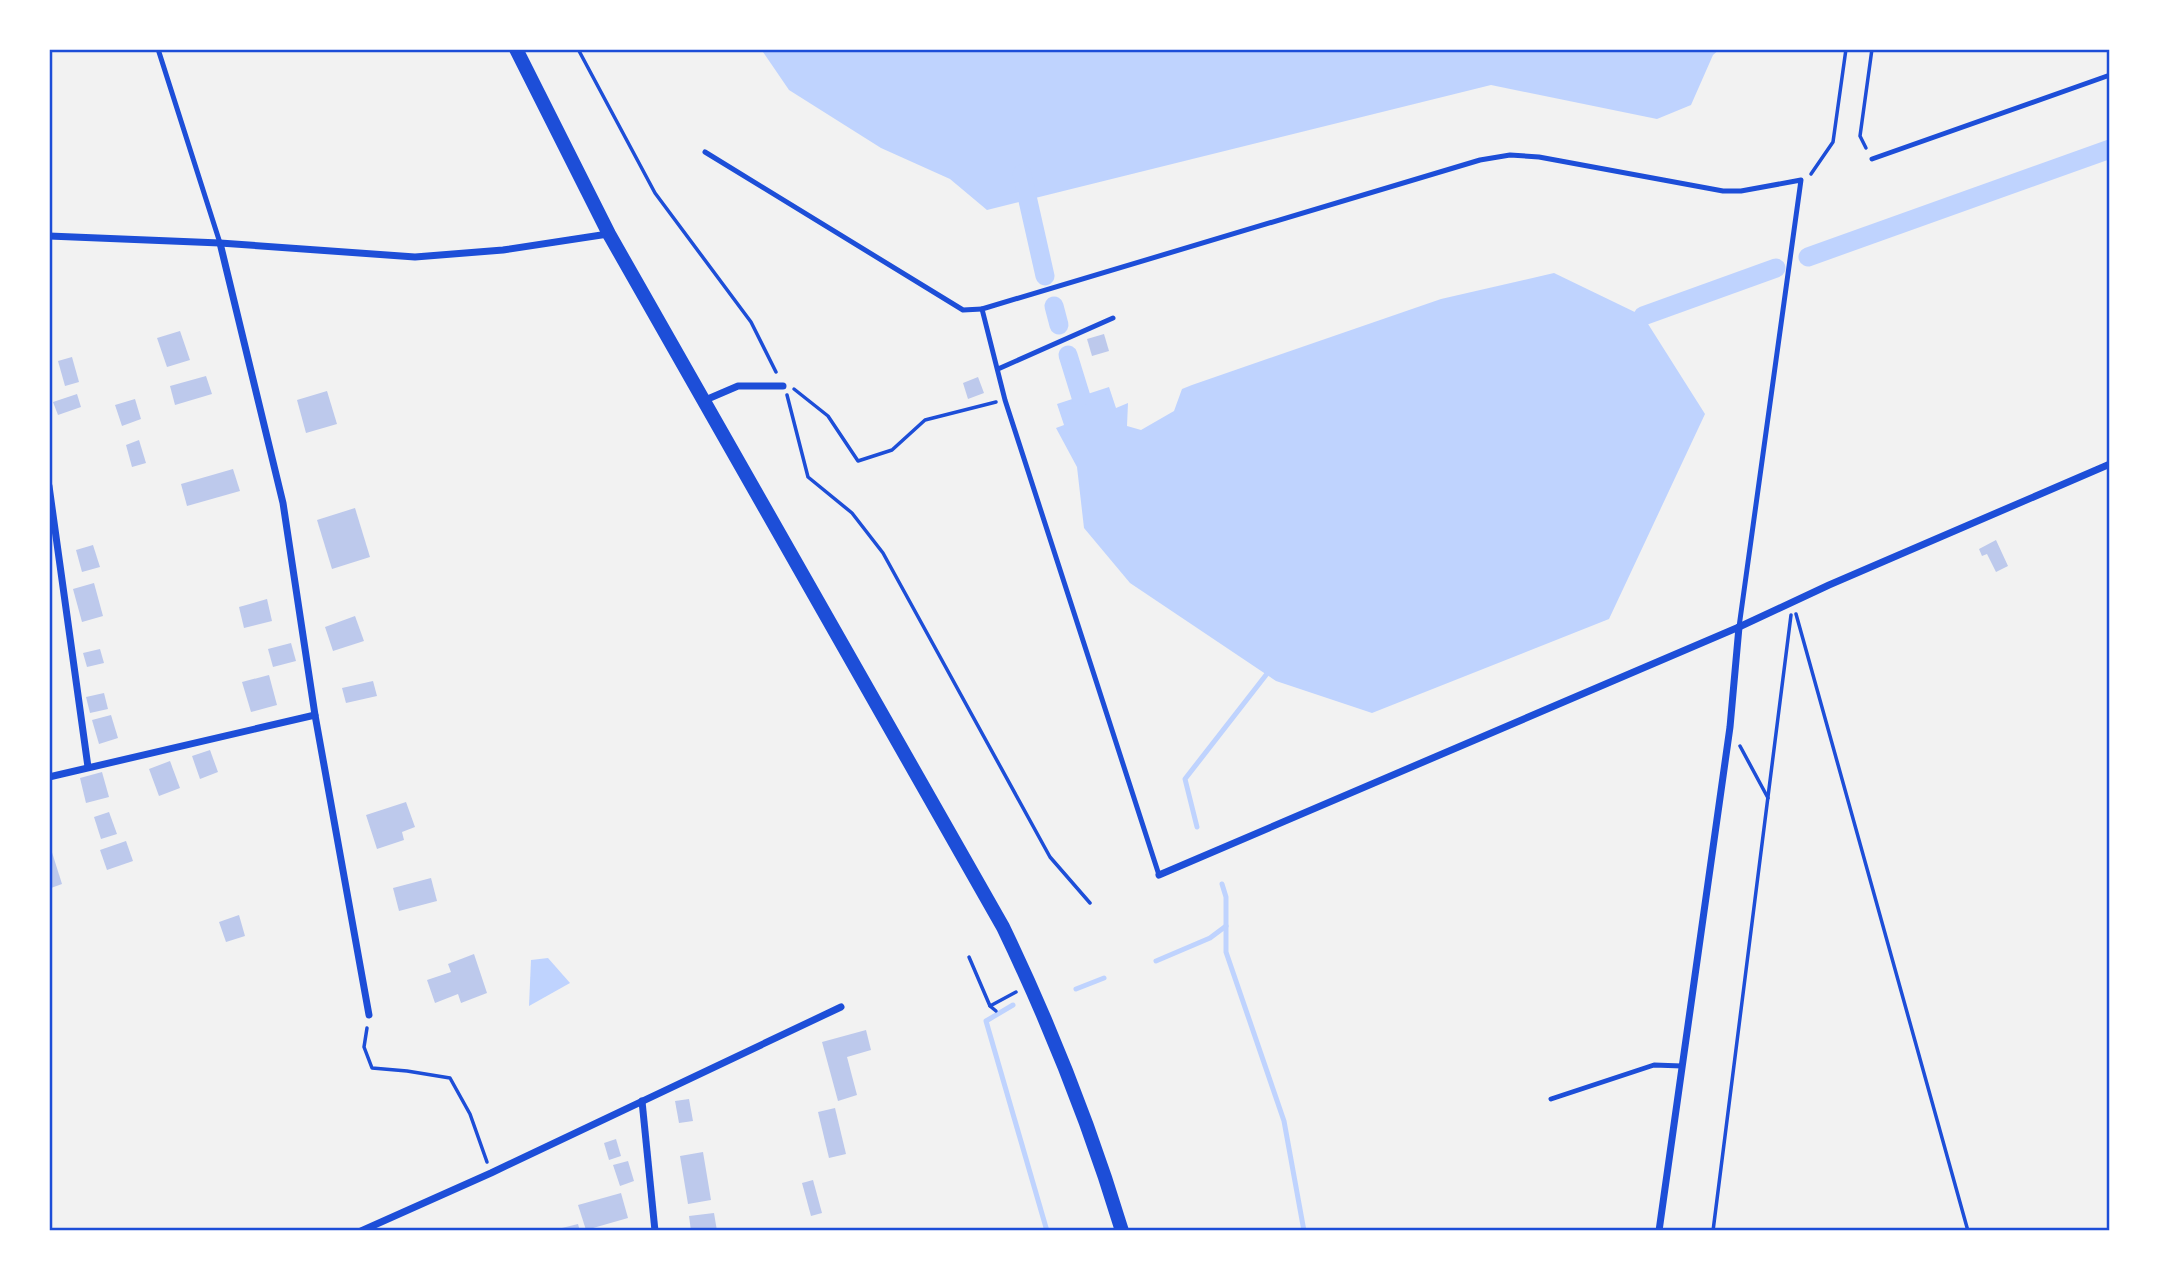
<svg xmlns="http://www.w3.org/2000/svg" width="2159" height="1280" viewBox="0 0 2159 1280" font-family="'Work Sans',sans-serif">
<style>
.water{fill:#bfd3fe}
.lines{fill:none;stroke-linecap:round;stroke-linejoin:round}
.stream{stroke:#bfd3fe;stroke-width:5}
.canal{stroke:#bfd3fe;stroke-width:19}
.building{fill:#bdc9ec}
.path{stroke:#1d4ed8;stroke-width:3.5}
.service{stroke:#1d4ed8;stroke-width:5}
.minor{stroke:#1d4ed8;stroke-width:7}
.secondary{stroke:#1d4ed8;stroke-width:14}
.neatline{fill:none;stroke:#1d4ed8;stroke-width:2.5}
</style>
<rect width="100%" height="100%" fill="#f2f2f2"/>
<g class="water">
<polygon points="761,49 1720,49 1713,55 1691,105 1657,119 1491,85 987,210 950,179 881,148 789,90"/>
<polygon points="1554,273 1643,316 1705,414 1609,619 1372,713 1276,681 1130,583 1084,528 1077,467 1056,428 1064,425 1057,404 1109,387 1116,408 1128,403 1127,426 1141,430 1174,411 1182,389 1192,385 1441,299"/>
<polygon points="548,958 570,983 529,1006 531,960"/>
</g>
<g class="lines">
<g class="stream">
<polyline points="1197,827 1185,779 1266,675"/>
<polyline points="1222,884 1226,897 1226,952 1284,1121 1304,1231"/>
<polyline points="1156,961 1210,938 1226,926"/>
<polyline points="1076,989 1104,978"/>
<polyline points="1013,1005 986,1021 1047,1231"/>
</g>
<g class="canal">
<polyline points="1022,174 1045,276"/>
<polyline points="1808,257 2110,149"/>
<polyline points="1054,306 1059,325"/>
<polyline points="1643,316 1776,268"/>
<polyline points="1068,355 1081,397"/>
</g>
</g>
<g class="building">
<polygon points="180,331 190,360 167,367 157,338"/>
<polygon points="1104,334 1109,351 1092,356 1087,339"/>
<polygon points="72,357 79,382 65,386 58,361"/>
<polygon points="206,376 212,394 175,405 170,386"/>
<polygon points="978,377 984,393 968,399 963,383"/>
<polygon points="327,391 337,424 306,433 297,400"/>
<polygon points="77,394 81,407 58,415 53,402"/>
<polygon points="135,399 141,419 122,426 115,405"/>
<polygon points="139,440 146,463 132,467 126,445"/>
<polygon points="233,469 240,491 187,506 181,484"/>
<polygon points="355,508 370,557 332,569 317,520"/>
<polygon points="1996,540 2008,566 1996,572 1987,554 1982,556 1979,549"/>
<polygon points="93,545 100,567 82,572 76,550"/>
<polygon points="94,583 103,616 82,622 73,589"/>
<polygon points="267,599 272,621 244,628 239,607"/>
<polygon points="355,616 364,641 333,651 325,627"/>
<polygon points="291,643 296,661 273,667 268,649"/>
<polygon points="100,649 104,663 87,667 83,653"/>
<polygon points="269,675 277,705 251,712 242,682"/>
<polygon points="373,681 377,696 346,703 342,688"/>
<polygon points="104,693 108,709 90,713 86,697"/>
<polygon points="111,715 118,738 99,744 92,720"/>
<polygon points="210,750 218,772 200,779 192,756"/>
<polygon points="170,761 180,788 159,796 149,769"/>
<polygon points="102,772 109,797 86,803 80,778"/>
<polygon points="406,802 415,827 402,832 404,840 377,849 366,815"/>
<polygon points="109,812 117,834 101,839 94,817"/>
<polygon points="126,841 133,861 107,870 100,850"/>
<polygon points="50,846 62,884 51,888 49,883"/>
<polygon points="431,878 437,901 399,911 393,888"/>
<polygon points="239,915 245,936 226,942 219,922"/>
<polygon points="474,954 487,993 461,1003 458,994 435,1003 427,980 451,972 448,964"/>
<polygon points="866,1030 871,1050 847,1057 857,1095 838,1101 822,1042"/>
<polygon points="689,1099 693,1121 679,1123 675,1101"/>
<polygon points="835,1108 846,1154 829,1158 818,1112"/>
<polygon points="616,1139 621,1156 609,1160 604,1143"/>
<polygon points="703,1152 711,1200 688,1204 680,1156"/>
<polygon points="628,1161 634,1181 620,1186 613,1165"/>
<polygon points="813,1180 822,1213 811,1216 802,1183"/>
<polygon points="621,1193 628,1218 586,1230 578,1205"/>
<polygon points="714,1213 717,1231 691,1231 689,1216"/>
<polygon points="578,1224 580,1231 554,1231 554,1230"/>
</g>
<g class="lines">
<g class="path">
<polyline points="578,49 655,193 751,322 776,372"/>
<polyline points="1866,148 1860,136 1872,49"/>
<polyline points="1811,174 1833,142 1846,49"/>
<polyline points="794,389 828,416 858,461 892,450 925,420 996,402"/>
<polyline points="787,395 808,477 852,513 883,553 1050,857 1090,903"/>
<polyline points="1796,614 1968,1231"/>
<polyline points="1740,746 1768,798"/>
<polyline points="969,957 990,1006 996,1011"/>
<polyline points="990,1006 1016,992"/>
<polyline points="367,1028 364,1047 372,1068 407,1071 450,1078 470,1114 487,1162"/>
<polyline points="1713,1231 1791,615"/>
</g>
<g class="service">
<polyline points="158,49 220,243"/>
<polyline points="705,152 963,310 982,309"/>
<polyline points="1872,159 2110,75"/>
<polyline points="998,369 1113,318"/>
<polyline points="1159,875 1005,400 982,309 1480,160 1510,155 1539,157 1723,191 1741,191 1801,180 1739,627"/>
<polyline points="1551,1099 1654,1065 1682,1066"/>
</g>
<g class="minor">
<polyline points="49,236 220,243 415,257 503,250 608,234"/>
<polyline points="220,243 283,503 315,715 369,1015"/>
<polyline points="703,401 738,386 783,386"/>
<polyline points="49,486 88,767"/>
<polyline points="49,777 315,715"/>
<polyline points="1159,875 1739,627 1829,585 2110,464"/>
<polyline points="642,1101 655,1231"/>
<polyline points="361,1231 491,1173 841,1007"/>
<polyline points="1659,1231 1730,727 1739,627"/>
</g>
<path class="secondary" d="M 516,49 L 609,234 L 1003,927 C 1051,1027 1090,1125 1122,1231"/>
</g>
<rect width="2159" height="1280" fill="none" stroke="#ffffff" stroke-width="102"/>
<rect x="51" y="51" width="2057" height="1178" class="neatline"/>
</svg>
